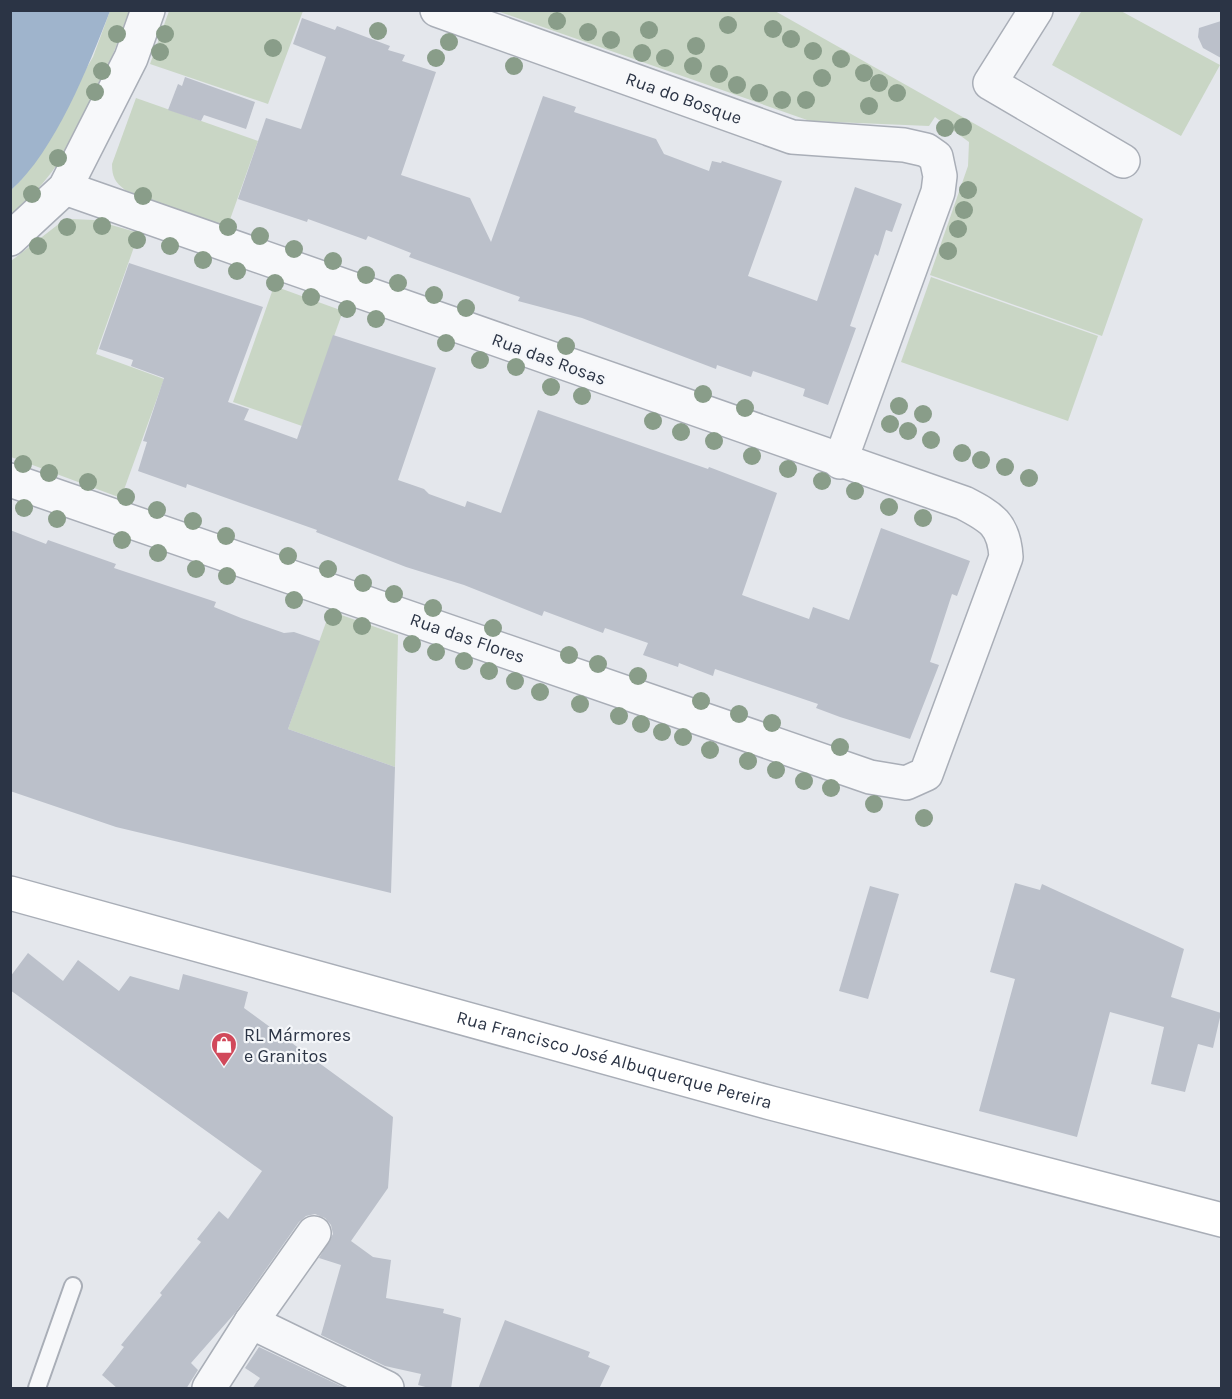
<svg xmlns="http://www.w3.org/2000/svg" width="1232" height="1399" viewBox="0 0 1232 1399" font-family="Karla,sans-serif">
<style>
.green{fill:#c9d6c5}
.water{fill:#9fb4cc}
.building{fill:#bbc0ca}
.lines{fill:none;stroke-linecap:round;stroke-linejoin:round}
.lane-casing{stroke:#a9aeb7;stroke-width:20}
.street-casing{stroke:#a9aeb7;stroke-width:36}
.secondary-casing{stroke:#a9aeb7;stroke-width:36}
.lane{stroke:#f7f8fa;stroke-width:16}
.street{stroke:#f7f8fa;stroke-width:33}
.secondary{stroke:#fff;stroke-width:33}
.tree{fill:#899d89}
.labels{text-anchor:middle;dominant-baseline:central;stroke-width:4.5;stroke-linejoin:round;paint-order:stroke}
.street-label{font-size:18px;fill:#2b3445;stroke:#f4f6f9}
.poi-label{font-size:18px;fill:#2b3445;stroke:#f4f6f9;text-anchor:start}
</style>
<rect width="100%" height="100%" fill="#e4e7ec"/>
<g class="green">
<polygon points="1082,10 1121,11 1220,65 1181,136 1052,65"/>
<path d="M 110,11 L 129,11 C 102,85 73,164 11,215 L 11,190 L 20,181 L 93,57 Z"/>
<polygon points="169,11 303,11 268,104 150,64"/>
<polygon points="497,11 775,11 1143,219 1102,336 930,275 968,166 969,142 935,117 929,126 810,121"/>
<path d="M 136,98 L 258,141 L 227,228 L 125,190 C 115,182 112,177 112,164 Z"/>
<polygon points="71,219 94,220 139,233 96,354 164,379 121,498 11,457 11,261 60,223"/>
<polygon points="931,277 1098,336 1068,421 901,362"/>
<polygon points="274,286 343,311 302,426 233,402"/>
<polygon points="330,611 398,635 395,767 288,729"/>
</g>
<path class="water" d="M 11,10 L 110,11 C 89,65 55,151 11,190 Z"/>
<g class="building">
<polygon points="302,18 335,30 337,26 390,46 388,50 405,55 402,61 436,72 401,175 470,198 491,242 543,96 576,107 574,112 656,139 664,154 709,171 712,161 721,163 722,161 782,181 748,276 817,301 855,187 902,204 892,232 886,230 878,256 875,254 850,326 856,328 828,405 803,396 805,389 753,371 751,377 717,365 716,369 582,318 518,301 520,297 409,257 411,253 368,236 366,240 308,219 307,222 238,199 266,118 301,129 326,57 293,44"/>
<polygon points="1221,21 1221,58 1203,48 1198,37 1199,28"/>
<polygon points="185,77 255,102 246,129 204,115 201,121 168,110 178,84 182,86"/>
<polygon points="129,263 263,307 228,402 249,409 244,420 297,439 333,335 436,368 398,480 424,489 429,494 465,507 467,501 501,513 538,410 708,469 709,467 777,493 742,595 809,619 813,607 849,620 881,528 970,561 957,596 952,594 930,662 939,665 910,739 840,717 816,708 818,704 715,669 713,676 679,663 678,667 643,655 648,643 605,628 603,633 544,611 542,616 464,585 406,567 316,532 317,530 187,484 186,488 138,471 147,442 143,441 164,378 131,366 133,360 99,349"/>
<polygon points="10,530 46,544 48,540 116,564 114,568 216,602 214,607 241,618 284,633 294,632 320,641 288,729 395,767 391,893 116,827 10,791"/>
<polygon points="1015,883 1040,890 1042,884 1184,949 1171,997 1221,1013 1213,1048 1198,1044 1185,1092 1151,1084 1164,1027 1110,1012 1077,1137 979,1111 1015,979 990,972"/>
<polygon points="870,886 899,894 868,999 839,991"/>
<polygon points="28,953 63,981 78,960 119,991 130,976 179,990 183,974 248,992 244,1008 393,1117 388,1188 351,1241 373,1257 391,1260 386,1298 444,1309 443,1313 461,1318 451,1389 433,1389 418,1385 421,1374 385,1366 321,1335 341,1265 319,1258 333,1234 331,1225 325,1218 315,1214 306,1216 299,1222 235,1313 191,1363 198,1370 186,1389 118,1389 102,1375 124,1347 121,1345 162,1295 160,1293 201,1242 197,1239 219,1211 228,1219 262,1171 10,990 10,977"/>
<polygon points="505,1320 590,1352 588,1357 610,1366 599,1389 478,1389"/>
<polygon points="259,1347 345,1388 345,1389 252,1389 260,1378 245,1368"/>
</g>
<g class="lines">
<defs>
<polyline id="lane" points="37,1388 73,1286"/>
<g id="street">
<path id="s1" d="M 437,10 L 792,137 L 904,145 L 926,150 L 936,157 L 940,176 L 938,192 L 840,462"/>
<polyline points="1036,10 990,83 1123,161"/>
<polyline points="10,239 65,188 131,58 148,10"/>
<path id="s2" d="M 10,480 L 870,777 L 906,783 L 926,774 L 1006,557 C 1004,524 991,517 964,503 L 65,188"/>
<polyline points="251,1322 387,1388"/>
<polyline points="209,1388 251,1322 314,1233"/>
</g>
<g id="secondary">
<path id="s3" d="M 10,893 L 771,1103 L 1222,1220"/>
</g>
</defs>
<use href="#lane" class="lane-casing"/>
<use href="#street" class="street-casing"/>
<use href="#secondary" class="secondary-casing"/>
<use href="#lane" class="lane"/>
<use href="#street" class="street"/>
<use href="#secondary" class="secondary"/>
</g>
<g class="tree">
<circle cx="557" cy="21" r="9"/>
<circle cx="728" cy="25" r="9"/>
<circle cx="773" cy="29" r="9"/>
<circle cx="649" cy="30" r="9"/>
<circle cx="378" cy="31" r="9"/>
<circle cx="588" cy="32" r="9"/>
<circle cx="117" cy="34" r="9"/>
<circle cx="165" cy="34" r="9"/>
<circle cx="791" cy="39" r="9"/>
<circle cx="611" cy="40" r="9"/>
<circle cx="449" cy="42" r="9"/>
<circle cx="696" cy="46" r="9"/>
<circle cx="273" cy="48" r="9"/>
<circle cx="813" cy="51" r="9"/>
<circle cx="160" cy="52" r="9"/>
<circle cx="642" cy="53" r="9"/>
<circle cx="436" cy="58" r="9"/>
<circle cx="665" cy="58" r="9"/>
<circle cx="841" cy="59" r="9"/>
<circle cx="514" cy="66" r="9"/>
<circle cx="693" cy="66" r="9"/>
<circle cx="102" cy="71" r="9"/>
<circle cx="864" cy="73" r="9"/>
<circle cx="719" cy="74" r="9"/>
<circle cx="822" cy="78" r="9"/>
<circle cx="879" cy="83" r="9"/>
<circle cx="737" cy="85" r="9"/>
<circle cx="95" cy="92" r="9"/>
<circle cx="759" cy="93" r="9"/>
<circle cx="897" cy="93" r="9"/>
<circle cx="782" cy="100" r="9"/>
<circle cx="806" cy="100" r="9"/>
<circle cx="869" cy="106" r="9"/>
<circle cx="963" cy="127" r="9"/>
<circle cx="945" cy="128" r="9"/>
<circle cx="58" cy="158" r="9"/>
<circle cx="968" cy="190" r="9"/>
<circle cx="32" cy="194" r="9"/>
<circle cx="143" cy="196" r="9"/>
<circle cx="964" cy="210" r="9"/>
<circle cx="102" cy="226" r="9"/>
<circle cx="67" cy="227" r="9"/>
<circle cx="228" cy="227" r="9"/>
<circle cx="958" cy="229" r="9"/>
<circle cx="260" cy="236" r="9"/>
<circle cx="137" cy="240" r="9"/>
<circle cx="38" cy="246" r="9"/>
<circle cx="170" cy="246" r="9"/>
<circle cx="294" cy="249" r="9"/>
<circle cx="948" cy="251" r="9"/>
<circle cx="203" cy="260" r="9"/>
<circle cx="333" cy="261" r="9"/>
<circle cx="237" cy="271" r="9"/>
<circle cx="366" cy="275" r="9"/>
<circle cx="275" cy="283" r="9"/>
<circle cx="398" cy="283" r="9"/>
<circle cx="434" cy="295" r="9"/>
<circle cx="311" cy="297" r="9"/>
<circle cx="466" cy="308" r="9"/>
<circle cx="347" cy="309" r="9"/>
<circle cx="376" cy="319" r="9"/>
<circle cx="446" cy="343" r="9"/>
<circle cx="566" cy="346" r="9"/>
<circle cx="480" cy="360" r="9"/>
<circle cx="516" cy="367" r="9"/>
<circle cx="551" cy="387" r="9"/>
<circle cx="703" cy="394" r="9"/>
<circle cx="582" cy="396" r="9"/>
<circle cx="899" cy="406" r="9"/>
<circle cx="745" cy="408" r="9"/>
<circle cx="923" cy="414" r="9"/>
<circle cx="653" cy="421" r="9"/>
<circle cx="890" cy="424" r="9"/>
<circle cx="908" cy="431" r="9"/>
<circle cx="681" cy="432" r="9"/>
<circle cx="931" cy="440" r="9"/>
<circle cx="714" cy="441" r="9"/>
<circle cx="962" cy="453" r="9"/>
<circle cx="752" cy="456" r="9"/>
<circle cx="981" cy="460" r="9"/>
<circle cx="23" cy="464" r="9"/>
<circle cx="1005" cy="467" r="9"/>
<circle cx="788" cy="469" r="9"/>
<circle cx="49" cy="473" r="9"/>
<circle cx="1029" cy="478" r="9"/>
<circle cx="822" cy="481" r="9"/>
<circle cx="88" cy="482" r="9"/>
<circle cx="855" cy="491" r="9"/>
<circle cx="126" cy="497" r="9"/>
<circle cx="889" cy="507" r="9"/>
<circle cx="24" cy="508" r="9"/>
<circle cx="157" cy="510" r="9"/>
<circle cx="923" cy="518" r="9"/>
<circle cx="57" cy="519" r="9"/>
<circle cx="193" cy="521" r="9"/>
<circle cx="226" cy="536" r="9"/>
<circle cx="122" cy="540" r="9"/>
<circle cx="158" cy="553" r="9"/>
<circle cx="288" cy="556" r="9"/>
<circle cx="196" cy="569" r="9"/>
<circle cx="328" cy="569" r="9"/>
<circle cx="227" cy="576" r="9"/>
<circle cx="363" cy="583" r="9"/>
<circle cx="394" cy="594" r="9"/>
<circle cx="294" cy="600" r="9"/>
<circle cx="433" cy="608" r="9"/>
<circle cx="333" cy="617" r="9"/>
<circle cx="362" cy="626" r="9"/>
<circle cx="493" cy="628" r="9"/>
<circle cx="412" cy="644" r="9"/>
<circle cx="436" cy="652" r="9"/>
<circle cx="569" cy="655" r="9"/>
<circle cx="464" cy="661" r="9"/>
<circle cx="598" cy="664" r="9"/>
<circle cx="489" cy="671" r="9"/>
<circle cx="638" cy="676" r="9"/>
<circle cx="515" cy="681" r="9"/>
<circle cx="540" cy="692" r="9"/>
<circle cx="701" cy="701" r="9"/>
<circle cx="580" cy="704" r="9"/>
<circle cx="739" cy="714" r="9"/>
<circle cx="619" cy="716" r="9"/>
<circle cx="772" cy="723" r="9"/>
<circle cx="641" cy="724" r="9"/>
<circle cx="662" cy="732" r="9"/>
<circle cx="683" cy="737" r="9"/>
<circle cx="840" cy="747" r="9"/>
<circle cx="710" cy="750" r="9"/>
<circle cx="748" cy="761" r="9"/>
<circle cx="776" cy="770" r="9"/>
<circle cx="804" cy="781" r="9"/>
<circle cx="831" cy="788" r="9"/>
<circle cx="874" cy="804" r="9"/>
<circle cx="924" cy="818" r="9"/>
</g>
<defs>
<symbol id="shop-pin" viewBox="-11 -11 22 30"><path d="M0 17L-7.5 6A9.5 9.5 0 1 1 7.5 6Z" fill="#d1495b" stroke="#f4f6f9"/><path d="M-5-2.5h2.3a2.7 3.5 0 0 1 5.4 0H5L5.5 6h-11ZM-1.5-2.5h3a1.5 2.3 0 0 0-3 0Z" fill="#fff"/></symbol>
</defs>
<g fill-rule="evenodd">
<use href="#shop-pin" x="209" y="1030" width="30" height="40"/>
</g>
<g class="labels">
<g class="street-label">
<text stroke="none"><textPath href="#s1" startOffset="262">Rua do Bosque</textPath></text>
<text transform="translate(549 359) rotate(20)">Rua das Rosas</text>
<text stroke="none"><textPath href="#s2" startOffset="484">Rua das Flores</textPath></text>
<text stroke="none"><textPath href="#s3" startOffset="627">Rua Francisco José Albuquerque Pereira</textPath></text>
</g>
<g class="poi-label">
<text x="244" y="1035">RL Mármores<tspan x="244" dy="21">e Granitos</tspan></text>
</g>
</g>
<rect width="1232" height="1399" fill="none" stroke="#2b3445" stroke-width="24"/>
</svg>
